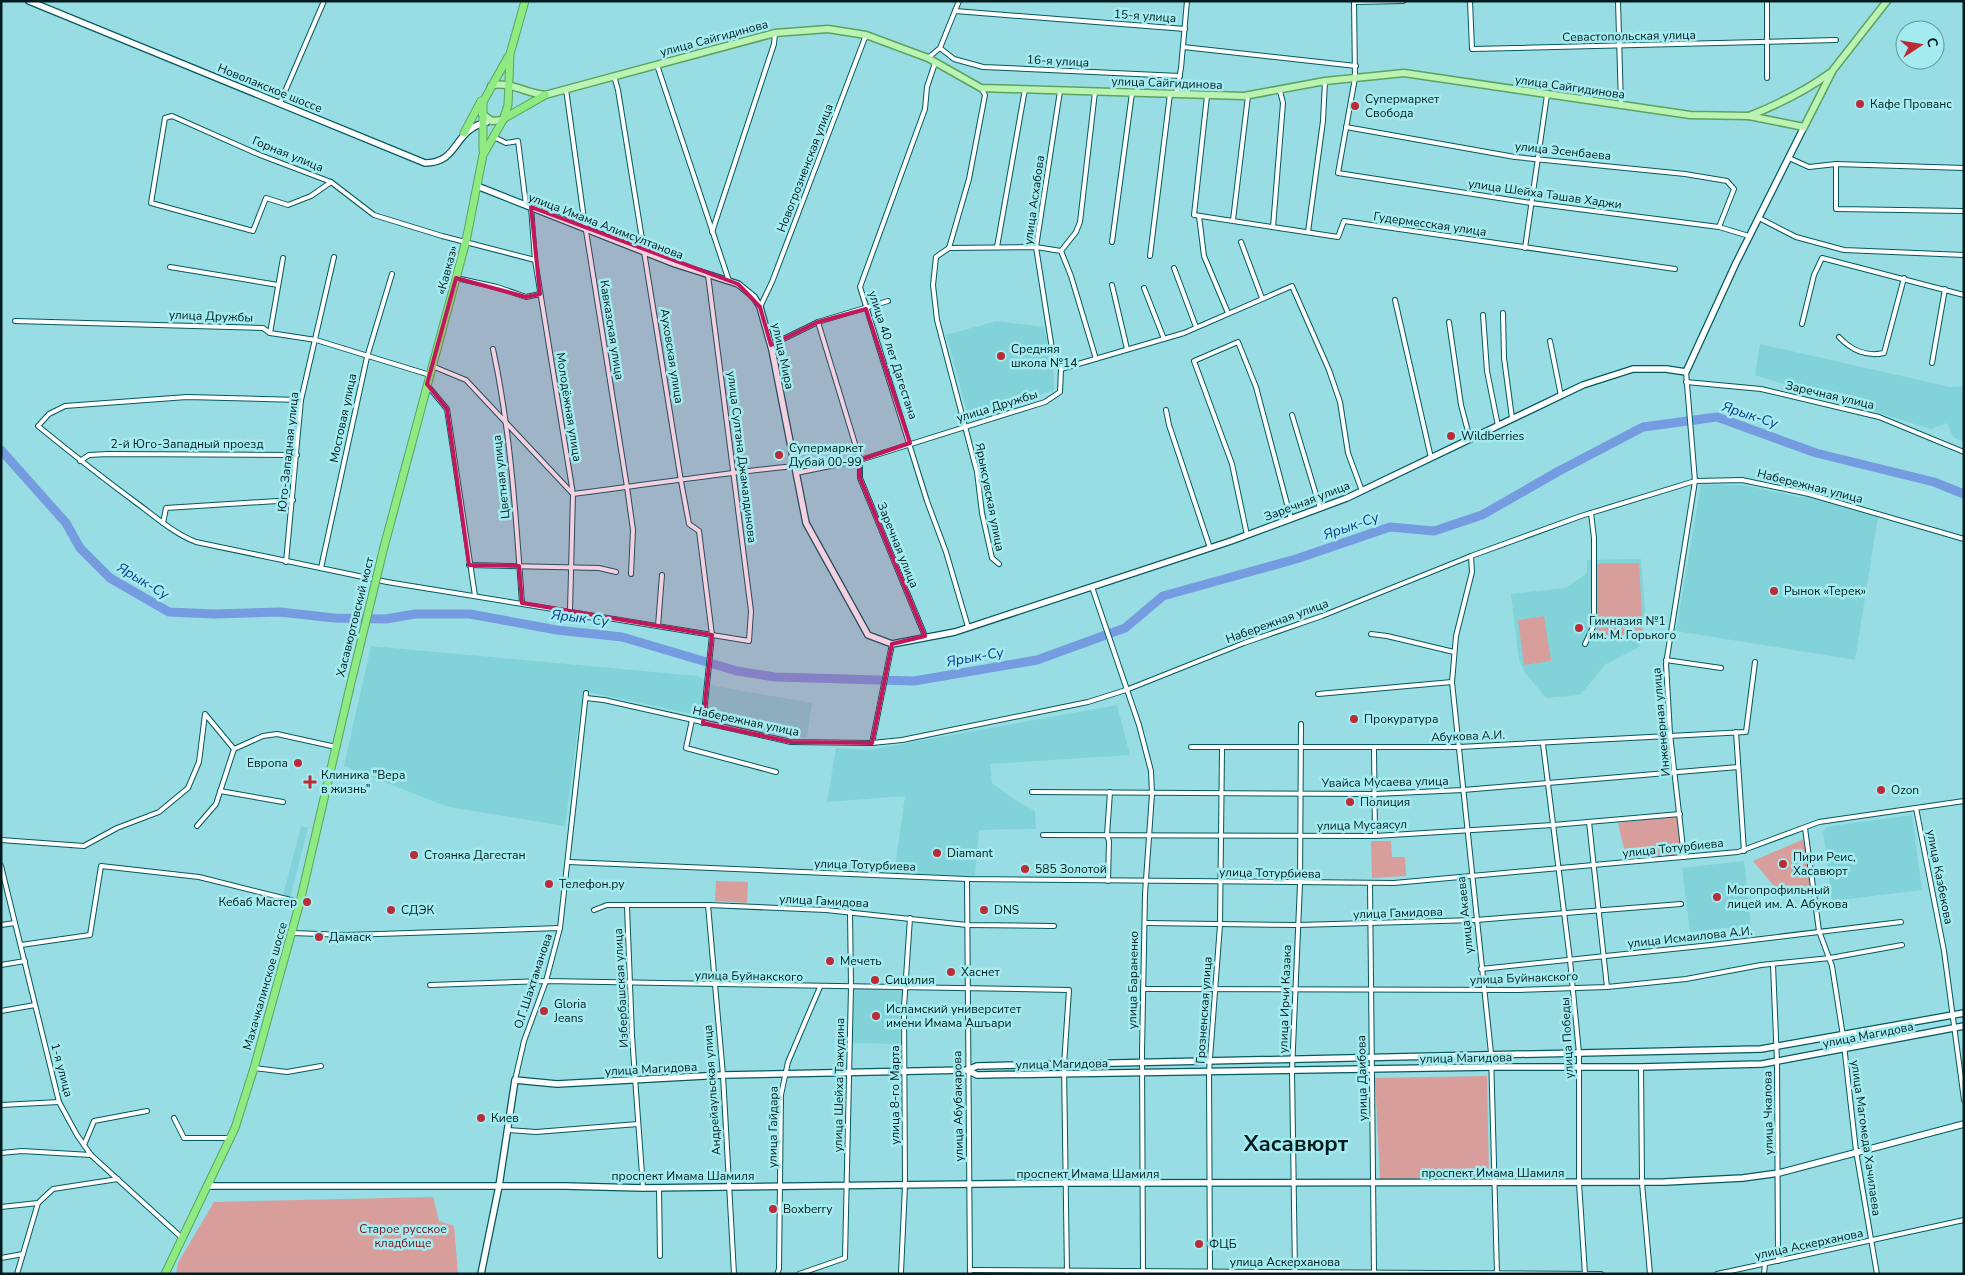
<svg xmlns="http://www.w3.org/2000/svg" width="1965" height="1275" viewBox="0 0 1965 1275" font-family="'Nunito Sans',sans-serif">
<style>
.built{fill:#81d3d9}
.green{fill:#d89e9b}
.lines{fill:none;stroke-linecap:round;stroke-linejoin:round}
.river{stroke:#759be1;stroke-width:9}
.street-casing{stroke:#04595e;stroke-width:6}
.secondary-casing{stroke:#04595e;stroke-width:8}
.primary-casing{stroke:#5ca35e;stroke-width:9}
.highway-casing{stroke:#5ca35e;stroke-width:9}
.street{stroke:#fff;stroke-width:4}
.secondary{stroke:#fff;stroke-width:5.5}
.primary{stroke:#bbf3b3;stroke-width:6}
.highway{stroke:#8deb81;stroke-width:7}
.highway-bridge-casing{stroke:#5ca35e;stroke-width:9;stroke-linecap:butt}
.highway-bridge{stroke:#8deb81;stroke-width:7}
.marked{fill:#c2185b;fill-opacity:0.2;stroke:#c2185b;stroke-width:4;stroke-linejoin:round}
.poi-dot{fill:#bc2b38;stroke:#a4ebf0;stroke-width:2}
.labels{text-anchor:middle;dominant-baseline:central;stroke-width:5;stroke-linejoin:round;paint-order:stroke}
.street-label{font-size:12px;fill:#001c1e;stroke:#a4ebf0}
.poi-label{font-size:12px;fill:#001c1e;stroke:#a4ebf0;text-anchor:start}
.park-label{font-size:12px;fill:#821521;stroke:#a4ebf0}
.water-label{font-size:14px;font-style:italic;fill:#0f398a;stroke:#a4ebf0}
.town-label{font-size:22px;font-weight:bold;fill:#001c1e;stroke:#a4ebf0}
</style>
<rect width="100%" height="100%" fill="#97dde3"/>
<g class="built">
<polygon points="997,321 1044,327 1054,376 1054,390 969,418 946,335"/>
<polygon points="1760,344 1950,387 1964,386 1964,442 1953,437 1947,423 1931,429 1755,375"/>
<polygon points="1701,484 1742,485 1799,497 1811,497 1878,517 1855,660 1676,631"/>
<polygon points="1641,559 1645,609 1639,647 1606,664 1580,695 1546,698 1526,674 1519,660 1511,594 1566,588 1587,573 1587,560"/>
<polygon points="371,646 697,676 715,686 812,703 807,738 583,691 565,826 448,807 344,766"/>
<polygon points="1117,705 1130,755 990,764 992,783 1015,800 1035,811 1036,829 979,830 975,876 894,874 905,796 827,802 836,748 869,750"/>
<polygon points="1912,815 1922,890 1832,901 1823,830 1831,826"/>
<polygon points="301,826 308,828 290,898 283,896"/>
<polygon points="1744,861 1751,925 1690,932 1682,868"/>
<polygon points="902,984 900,1044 851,1043 852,988"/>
</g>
<g class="green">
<polygon points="1616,563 1639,563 1643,634 1598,637 1594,564"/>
<polygon points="1544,616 1551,661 1524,665 1518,620"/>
<polygon points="1678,816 1682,855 1627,861 1618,823"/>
<polygon points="1804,839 1811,890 1780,893 1753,861"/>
<polygon points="1371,841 1391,841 1392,857 1405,857 1406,876 1372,878"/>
<polygon points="716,881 748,882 747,903 715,901"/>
<polygon points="1487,1076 1489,1177 1380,1179 1375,1078"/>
<polygon points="433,1197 439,1221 454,1226 458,1274 176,1274 178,1263 214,1202"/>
</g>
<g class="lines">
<polyline class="river" points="1,450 66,523 80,548 110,578 169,612 214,614 280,612 334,618 386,619 415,614 470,614 557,630 622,637 737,671 775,677 914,681 1037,660 1125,628 1163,596 1296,559 1390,527 1434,531 1482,515 1559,471 1643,427 1717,417 1816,453 1934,482 1964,494"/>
<defs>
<g id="street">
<polyline points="1354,1 1355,78 1338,173 1531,203 1719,227 1749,236"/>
<polyline points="1470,1 1472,49 1836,40"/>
<polyline points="1618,1 1621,106"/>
<polyline points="1354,2 1403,1"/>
<polyline points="955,11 1185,29"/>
<polyline points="1183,47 1356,66"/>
<polyline points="940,48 954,59 983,67 1180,76"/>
<polyline points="928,58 940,48 959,1"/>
<polyline points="935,63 927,87 925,109 860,287 927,501 946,552 968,627"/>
<polyline points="657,65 729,281"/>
<polyline points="614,76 618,90 681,481 689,524 699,531 712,635 703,723"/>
<polyline points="1767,78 1767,1"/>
<polyline points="981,88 985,95 969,179 949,248 936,257 933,285 937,320 977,472 982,513 992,558 999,564"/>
<polyline points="566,89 583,212 627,487 633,530 631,574"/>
<polyline points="1060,91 1036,247 1052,349 1061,369"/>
<polyline points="1176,95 1181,68 1187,1"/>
<polyline points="1207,96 1194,215 1338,237 1344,221 1675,269"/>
<polyline points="280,103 324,1"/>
<polyline points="1346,127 1515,157 1685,174 1727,181 1734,189 1719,227"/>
<polyline points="496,138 506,143 518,141 526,205"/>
<polyline points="1789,158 1809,167 1836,164 1964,168"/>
<polyline points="1836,164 1836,209 1964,211"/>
<polyline points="331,182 311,196 288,205 266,198 253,231 151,203 165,118 172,116 260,155 331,182 374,215 442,236 535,260"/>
<polyline points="531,207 535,260 573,494 570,611"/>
<polyline points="1199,216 1204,256 1228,313"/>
<polyline points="1759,218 1796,237 1844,250 1964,255"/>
<polyline points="1233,220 1248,96"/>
<polyline points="1273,227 1283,103 1280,91"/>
<polyline points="712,232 774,44 775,33"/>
<polyline points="1308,232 1323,121 1325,81"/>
<polyline points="1112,242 1132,93"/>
<polyline points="1241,242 1262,298"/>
<polyline points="997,247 1025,89"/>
<polyline points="949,248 1036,247 1061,251 1071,276 1096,359"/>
<polyline points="1525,248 1547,95"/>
<polyline points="1061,251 1076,232 1080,222 1095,92"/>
<polyline points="1150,256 1170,94"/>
<polyline points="170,267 278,285"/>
<polyline points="1174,268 1196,327"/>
<polyline points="456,278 497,287 526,297 540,294"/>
<polyline points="1112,285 1127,349"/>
<polyline points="1144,288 1164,339"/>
<polyline points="1395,300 1431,458"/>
<polyline points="760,307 772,282 866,35"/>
<polyline points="1503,313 1504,358 1512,418"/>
<polyline points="1483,315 1487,371 1498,426"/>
<polyline points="15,321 263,328 270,333 316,340 430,375"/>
<polyline points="818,322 860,460 860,478 925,636"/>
<polyline points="1449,322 1461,405 1470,439"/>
<polyline points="1802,324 1814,275 1822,258 1964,295"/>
<polyline points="270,333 283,258"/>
<path d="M 1839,337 C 1851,350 1867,357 1884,353 L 1904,278"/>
<polyline points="1550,341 1561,396"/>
<polyline points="771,345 818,322 888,301"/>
<path d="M 493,349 C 511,433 516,518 522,603"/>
<polyline points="1932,363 1945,289"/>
<polyline points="432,366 466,380 573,494"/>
<polyline points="1686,382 1761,389 1879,417 1964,452"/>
<polyline points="428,386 447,409 475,596"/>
<path d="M 301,400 L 187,397 L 65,406 L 49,414 L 38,426 C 71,453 104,479 138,504 C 157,518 175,534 196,542 L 387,582 L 749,641 L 751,611 L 708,275"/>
<polyline points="1166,410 1169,425 1210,548"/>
<polyline points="1292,415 1320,508"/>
<polyline points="80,461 89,455 108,454 297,455"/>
<polyline points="796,473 860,460 1045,402 1060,392 1061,369 1184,333 1292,286 1329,370 1340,402 1348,453 1362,491"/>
<path d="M 573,494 C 647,485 720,473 795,466"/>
<polyline points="163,523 166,508 293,500"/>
<polyline points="1247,535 1232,464 1194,361 1238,342 1256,387 1291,519"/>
<polyline points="1471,556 1472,572 1456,636 1452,682 1491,1053 1497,1274"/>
<polyline points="286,562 301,400 334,257"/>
<polyline points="469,565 599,568 616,572"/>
<polyline points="321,568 367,357 392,274"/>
<polyline points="1092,587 1139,725 1151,771 1152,794 1145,894 1142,1052 1143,1274"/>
<polyline points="658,626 662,575"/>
<polyline points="1371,634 1387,636 1454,652"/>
<polyline points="1585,644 1594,625 1594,538 1591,513"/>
<polyline points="1666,660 1721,668"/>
<polyline points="1318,694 1452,682"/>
<polyline points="586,698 604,700 791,742 872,743 902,740 1088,702 1126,690 1244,643 1322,616 1471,556 1581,516 1695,481 1742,480 1809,494 1964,539"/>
<polyline points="692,720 686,748 776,772"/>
<polyline points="1736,732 1744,851"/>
<polyline points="872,743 892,644"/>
<polyline points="1543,744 1570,960 1579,1053 1579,1183 1585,1274"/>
<polyline points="1191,747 1459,747 1746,732 1755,662"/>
<polyline points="1374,748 1375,836"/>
<polyline points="220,791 283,802"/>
<polyline points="1032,792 1375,794 1463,790 1738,767"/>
<polyline points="1916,808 1944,951 1964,1100"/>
<polyline points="1589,822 1607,987"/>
<polyline points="197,826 216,804 234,749"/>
<polyline points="1805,828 1819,931 1832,966 1843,1036 1856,1151 1877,1274"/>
<polyline points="1043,835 1375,836 1553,825 1680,814"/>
<polyline points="1,840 84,846 117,828 159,812 188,788 199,762 205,714 234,749 263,736 277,734 336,747"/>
<polyline points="1684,857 1670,734 1666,664 1695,481 1686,372"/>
<polyline points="568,862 967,879 1394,883 1738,852 1819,822 1964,801"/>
<polyline points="1,866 59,1102 77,1135 91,1155 181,1237"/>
<polyline points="967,879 970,1274"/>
<polyline points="1108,881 1109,841 1107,835 1110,792"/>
<polyline points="1370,883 1374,1273"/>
<polyline points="708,905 723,1075 734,1274"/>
<polyline points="627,907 632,1036 643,1188"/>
<polyline points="594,910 607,905 708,905 826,910 967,925 1054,926"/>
<polyline points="1145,923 1298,925 1476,920 1681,904"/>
<polyline points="1,925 15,923"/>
<polyline points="292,933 347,935 560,928"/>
<polyline points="21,945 90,935 101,866 199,877 299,902"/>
<polyline points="1,965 25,961"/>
<polyline points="1773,965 1777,1062 1778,1261"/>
<polyline points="1481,969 1711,945 1901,922"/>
<polyline points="430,985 546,981 1069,990 1064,1065 1067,1274"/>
<polyline points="1143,989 1518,990 1607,987 1686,979 1761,965 1830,958 1902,945"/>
<polyline points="1,1011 35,1005"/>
<polyline points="1641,1067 1642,1183 1650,1274"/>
<polyline points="254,1068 287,1072 321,1066"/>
<polyline points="515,1080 524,1041 546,981 560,928 586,693"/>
<polyline points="1,1105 59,1102"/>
<polyline points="174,1118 184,1138 230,1138"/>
<polyline points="507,1130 536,1132 638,1124"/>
<polyline points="84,1145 94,1121 147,1111"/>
<polyline points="1,1153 22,1151 91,1155"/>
<polyline points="659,1188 660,1256"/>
<polyline points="1,1207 38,1203"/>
<polyline points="1,1258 23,1254"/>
<polyline points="970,1270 1601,1274"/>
<polyline points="901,1272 905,1186 904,1007 910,918"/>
<polyline points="1295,1272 1292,1071 1300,884 1301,724"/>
<polyline points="17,1274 38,1203 53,1189 118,1179"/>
<polyline points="777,1274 779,1269 781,1095 788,1062 820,987"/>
<polyline points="799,1274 845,1258 851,987 850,912"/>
<polyline points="1210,1274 1209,1072 1220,925 1222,749"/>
<polyline points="1717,1274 1964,1220"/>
<polyline points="1764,1274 1765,1264"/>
</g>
<g id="secondary">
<path d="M 29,1 L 425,163 C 460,163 452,130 487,122"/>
<polyline points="477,186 675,264 738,284 754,297 760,307 772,350 806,523 868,635 892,644 955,632 1231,541 1347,498 1583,385 1633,369 1666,369 1686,372 1736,263 1804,127"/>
<polyline points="967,1070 977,1075 1492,1067 1641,1067 1762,1064 1964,1026"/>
<polyline points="207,1186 565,1186 643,1188 1069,1183 1665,1182 1743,1178 1779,1173 1964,1124"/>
<polyline points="481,1274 499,1186 515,1080 557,1084 723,1075 967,1070 977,1066 1761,1049 1964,1013"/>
</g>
<g id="primary">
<path d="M 491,86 C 507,80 528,94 545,95 L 775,33 L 828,29 L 866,35 L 928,58 L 981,88 L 1244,96 L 1325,81 L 1404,73 L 1690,115 L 1749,116 L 1804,127 L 1833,70 L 1887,1"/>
<polyline points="482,114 492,121 503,120"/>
<path d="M 1749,116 C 1779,104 1804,92 1830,73"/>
</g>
<g id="highway">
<polyline points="503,119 545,95"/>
<polyline points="464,133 481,101"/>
<polyline points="483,150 483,102 508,57"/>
<polyline points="384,547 466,241 483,155 503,120 508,105 510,54 525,1"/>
<polyline points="165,1274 235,1128 254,1068 300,902 349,691"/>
</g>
</defs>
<use href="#street" class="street-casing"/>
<use href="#secondary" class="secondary-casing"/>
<use href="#primary" class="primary-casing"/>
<use href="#highway" class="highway-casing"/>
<use href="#street" class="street"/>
<use href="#secondary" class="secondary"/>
<use href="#primary" class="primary"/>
<use href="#highway" class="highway"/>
<defs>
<polyline id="highway-bridge" points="349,691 384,547"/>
</defs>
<use href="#highway-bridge" class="highway-bridge-casing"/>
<use href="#highway-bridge" class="highway-bridge"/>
</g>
<path class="marked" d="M 531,207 L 738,284 L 760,307 L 771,345 L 818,322 L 866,309 L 910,443 L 860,460 L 860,478 L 925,636 L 892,644 L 872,743 L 791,742 L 703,723 L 712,635 L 522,603 L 519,566 L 469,565 L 447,409 L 427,384 L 456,278 L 526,297 L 540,294 Z"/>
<g class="poi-dot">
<circle cx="1860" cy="104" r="5"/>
<circle cx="1355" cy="106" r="5"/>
<circle cx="1001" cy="356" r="5"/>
<circle cx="1451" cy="436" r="5"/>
<circle cx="779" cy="455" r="5"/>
<circle cx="1774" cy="591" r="5"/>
<circle cx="1579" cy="628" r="5"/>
<circle cx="1354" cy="719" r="5"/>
<circle cx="298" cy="763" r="5"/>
<path d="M307.5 774.5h5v5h5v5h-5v5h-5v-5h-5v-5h5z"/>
<circle cx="1881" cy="790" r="5"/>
<circle cx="1350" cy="802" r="5"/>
<circle cx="937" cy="853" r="5"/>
<circle cx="414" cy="855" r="5"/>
<circle cx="1783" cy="864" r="5"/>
<circle cx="1025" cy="869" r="5"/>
<circle cx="549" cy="884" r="5"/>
<circle cx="1717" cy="897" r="5"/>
<circle cx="307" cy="902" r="5"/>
<circle cx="391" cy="910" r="5"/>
<circle cx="984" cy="910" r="5"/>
<circle cx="319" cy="937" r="5"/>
<circle cx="830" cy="961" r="5"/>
<circle cx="951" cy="972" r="5"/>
<circle cx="875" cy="980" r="5"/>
<circle cx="544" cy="1011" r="5"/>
<circle cx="876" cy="1016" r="5"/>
<circle cx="481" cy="1118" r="5"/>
<circle cx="773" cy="1209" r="5"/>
<circle cx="1199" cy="1244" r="5"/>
</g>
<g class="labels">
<g class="street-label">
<text transform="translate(1145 16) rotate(4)">15-я улица</text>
<text transform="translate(1629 36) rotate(-1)">Севастопольская улица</text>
<text transform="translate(714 38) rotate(-15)">улица Сайгидинова</text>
<text transform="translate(1058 61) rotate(3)">16-я улица</text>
<text transform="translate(1167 83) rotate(2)">улица Сайгидинова</text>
<text transform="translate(1570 87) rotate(8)">улица Сайгидинова</text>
<text transform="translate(270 88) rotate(22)">Новолакское шоссе</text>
<text transform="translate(1563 151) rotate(6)">улица Эсенбаева</text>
<text transform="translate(288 154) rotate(22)">Горная улица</text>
<text transform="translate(805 168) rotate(-69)">Новогрозненская улица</text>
<text transform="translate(1545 194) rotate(8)">улица Шейха Ташав Хаджи</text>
<text transform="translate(1034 200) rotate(-82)">улица Асхабова</text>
<text transform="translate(1430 224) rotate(8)">Гудермесская улица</text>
<text transform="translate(606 226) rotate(21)">улица Имама Алимсултанова</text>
<text transform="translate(447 270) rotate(-75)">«Кавказ»</text>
<text transform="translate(211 316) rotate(2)">улица Дружбы</text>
<text transform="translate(612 330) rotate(81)">Кавказская улица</text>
<text transform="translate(893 355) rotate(72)">улица 40 лет Дагестана</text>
<text transform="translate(672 356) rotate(81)">Ауховская улица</text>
<text transform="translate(783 356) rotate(78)">улица Мира</text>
<text transform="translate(1830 395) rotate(13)">Заречная улица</text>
<text transform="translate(997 406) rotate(-17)">улица Дружбы</text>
<text transform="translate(569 407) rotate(81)">Молодёжная улица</text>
<text transform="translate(343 418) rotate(-78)">Мостовая улица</text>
<text x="187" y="444">2-й Юго-Западный проезд</text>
<text transform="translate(288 452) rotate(-84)">Юго-Западная улица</text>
<text transform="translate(742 457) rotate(83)">улица Султана Джамалдинова</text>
<text transform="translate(501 477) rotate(-96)">Цветная улица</text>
<text transform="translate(1810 486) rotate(14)">Набережная улица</text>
<text transform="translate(990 497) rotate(79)">Ярыксувская улица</text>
<text transform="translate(1307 501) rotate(-21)">Заречная улица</text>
<text transform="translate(898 545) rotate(68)">Заречная улица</text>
<text transform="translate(355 617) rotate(-76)">Хасавюртовский мост</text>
<text transform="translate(1277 621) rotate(-20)">Набережная улица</text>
<text transform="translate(746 721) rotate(12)">Набережная улица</text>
<text transform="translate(1661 722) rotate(-95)">Инженерная улица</text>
<text transform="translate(1468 736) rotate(-2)">Абукова А.И.</text>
<text transform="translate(1385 782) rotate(-1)">Увайса Мусаева улица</text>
<text transform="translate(1362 825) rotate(-1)">улица Мусаясул</text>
<text transform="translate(1673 848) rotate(-6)">улица Тотурбиева</text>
<text transform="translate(865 865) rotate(2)">улица Тотурбиева</text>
<text transform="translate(1270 873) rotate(1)">улица Тотурбиева</text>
<text transform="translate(1940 877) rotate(79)">улица Казбекова</text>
<text transform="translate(824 901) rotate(3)">улица Гамидова</text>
<text transform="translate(1398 913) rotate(-2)">улица Гамидова</text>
<text transform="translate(1465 915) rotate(-96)">улица Акаева</text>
<text transform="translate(1690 937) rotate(-6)">улица Исмаилова А.И.</text>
<text transform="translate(749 976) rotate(1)">улица Буйнакского</text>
<text transform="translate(1524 978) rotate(-2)">улица Буйнакского</text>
<text transform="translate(1133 980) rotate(-89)">улица Бараненко</text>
<text transform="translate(533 981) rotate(-72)">О.Г.Шахтаманова</text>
<text transform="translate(265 986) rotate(-74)">Махачкалинское шоссе</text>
<text transform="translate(621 988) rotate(-93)">Избербашская улица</text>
<text transform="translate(1285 999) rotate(-88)">улица Ирчи Казака</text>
<text transform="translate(1204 1010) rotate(-86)">Грозненская улица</text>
<text transform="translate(1868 1035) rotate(-11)">улица Магидова</text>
<text transform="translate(1567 1038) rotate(-93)">улица Победы</text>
<text transform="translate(1466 1058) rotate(-1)">улица Магидова</text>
<text transform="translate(1062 1064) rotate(-1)">улица Магидова</text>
<text transform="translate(651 1069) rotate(-3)">улица Магидова</text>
<text transform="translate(62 1070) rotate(75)">1-я улица</text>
<text transform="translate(1362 1078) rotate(-91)">улица Даибова</text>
<text transform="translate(839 1085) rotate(-89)">улица Шейха Тажудина</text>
<text transform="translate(712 1090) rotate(-94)">Андрейаульская улица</text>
<text transform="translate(895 1095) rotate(-90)">улица 8-го Марта</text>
<text transform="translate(958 1106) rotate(-91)">улица Абубакарова</text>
<text transform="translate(1768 1113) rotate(-91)">улица Чкалова</text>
<text transform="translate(773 1127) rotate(-89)">улица Гайдара</text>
<text transform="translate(1866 1138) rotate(82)">улица Магомеда Хачилаева</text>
<text x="1493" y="1173">проспект Имама Шамиля</text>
<text x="1088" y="1174">проспект Имама Шамиля</text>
<text x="683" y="1176">проспект Имама Шамиля</text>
<text transform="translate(1809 1244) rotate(-12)">улица Аскерханова</text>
<text x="1285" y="1262">улица Аскерханова</text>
</g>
<g class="poi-label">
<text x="1365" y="99">Супермаркет<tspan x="1365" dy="14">Свобода</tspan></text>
<text x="1870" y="104">Кафе Прованс</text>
<text x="1011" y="349">Средняя<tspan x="1011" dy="14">школа №14</tspan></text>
<text x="1461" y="436">Wildberries</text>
<text x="789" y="448">Супермаркет<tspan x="789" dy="14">Дубай 00-99</tspan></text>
<text x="1784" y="591">Рынок «Терек»</text>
<text x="1589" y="621">Гимназия №1<tspan x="1589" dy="14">им. М. Горького</tspan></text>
<text x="1364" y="719">Прокуратура</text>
<text x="288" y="763" text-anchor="end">Европа</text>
<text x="321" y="775">Клиника "Вера<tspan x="321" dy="14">в жизнь"</tspan></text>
<text x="1891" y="790">Ozon</text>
<text x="1360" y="802">Полиция</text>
<text x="947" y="853">Diamant</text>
<text x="424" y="855">Стоянка Дагестан</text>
<text x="1793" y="857">Пири Реис,<tspan x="1793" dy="14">Хасавюрт</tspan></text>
<text x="1035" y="869">585 Золотой</text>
<text x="559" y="884">Телефон.ру</text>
<text x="1727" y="890">Могопрофильный<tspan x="1727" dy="14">лицей им. А. Абукова</tspan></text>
<text x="297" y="902" text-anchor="end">Кебаб Мастер</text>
<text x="401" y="910">СДЭК</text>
<text x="994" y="910">DNS</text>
<text x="329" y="937">Дамаск</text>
<text x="840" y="961">Мечеть</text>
<text x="961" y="972">Хаснет</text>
<text x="885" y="980">Сицилия</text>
<text x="554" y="1004">Gloria<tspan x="554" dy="14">Jeans</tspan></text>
<text x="886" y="1009">Исламский университет<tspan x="886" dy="14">имени Имама Ашъари</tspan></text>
<text x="491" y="1118">Киев</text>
<text x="783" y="1209">Boxberry</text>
<text x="1209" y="1244">ФЦБ</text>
</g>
<g class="park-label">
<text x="403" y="1229">Старое русское<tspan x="403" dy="14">кладбище</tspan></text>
</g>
<g class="water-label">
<text transform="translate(1750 415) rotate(18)">Ярык-Су</text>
<text transform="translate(1351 526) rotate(-19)">Ярык-Су</text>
<text transform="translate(143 581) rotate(31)">Ярык-Су</text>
<text transform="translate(580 618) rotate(7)">Ярык-Су</text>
<text transform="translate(975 657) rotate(-10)">Ярык-Су</text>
</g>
<g class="town-label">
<text x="1296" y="1144">Хасавюрт</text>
</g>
</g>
<rect width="1965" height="1275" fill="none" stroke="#001c1e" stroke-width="5"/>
<g transform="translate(1920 45) rotate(78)"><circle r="24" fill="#a4ebf0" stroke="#62989c"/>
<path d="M0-4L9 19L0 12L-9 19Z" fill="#bc2b38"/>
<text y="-8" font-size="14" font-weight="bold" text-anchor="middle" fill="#001c1e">С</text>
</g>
</svg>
